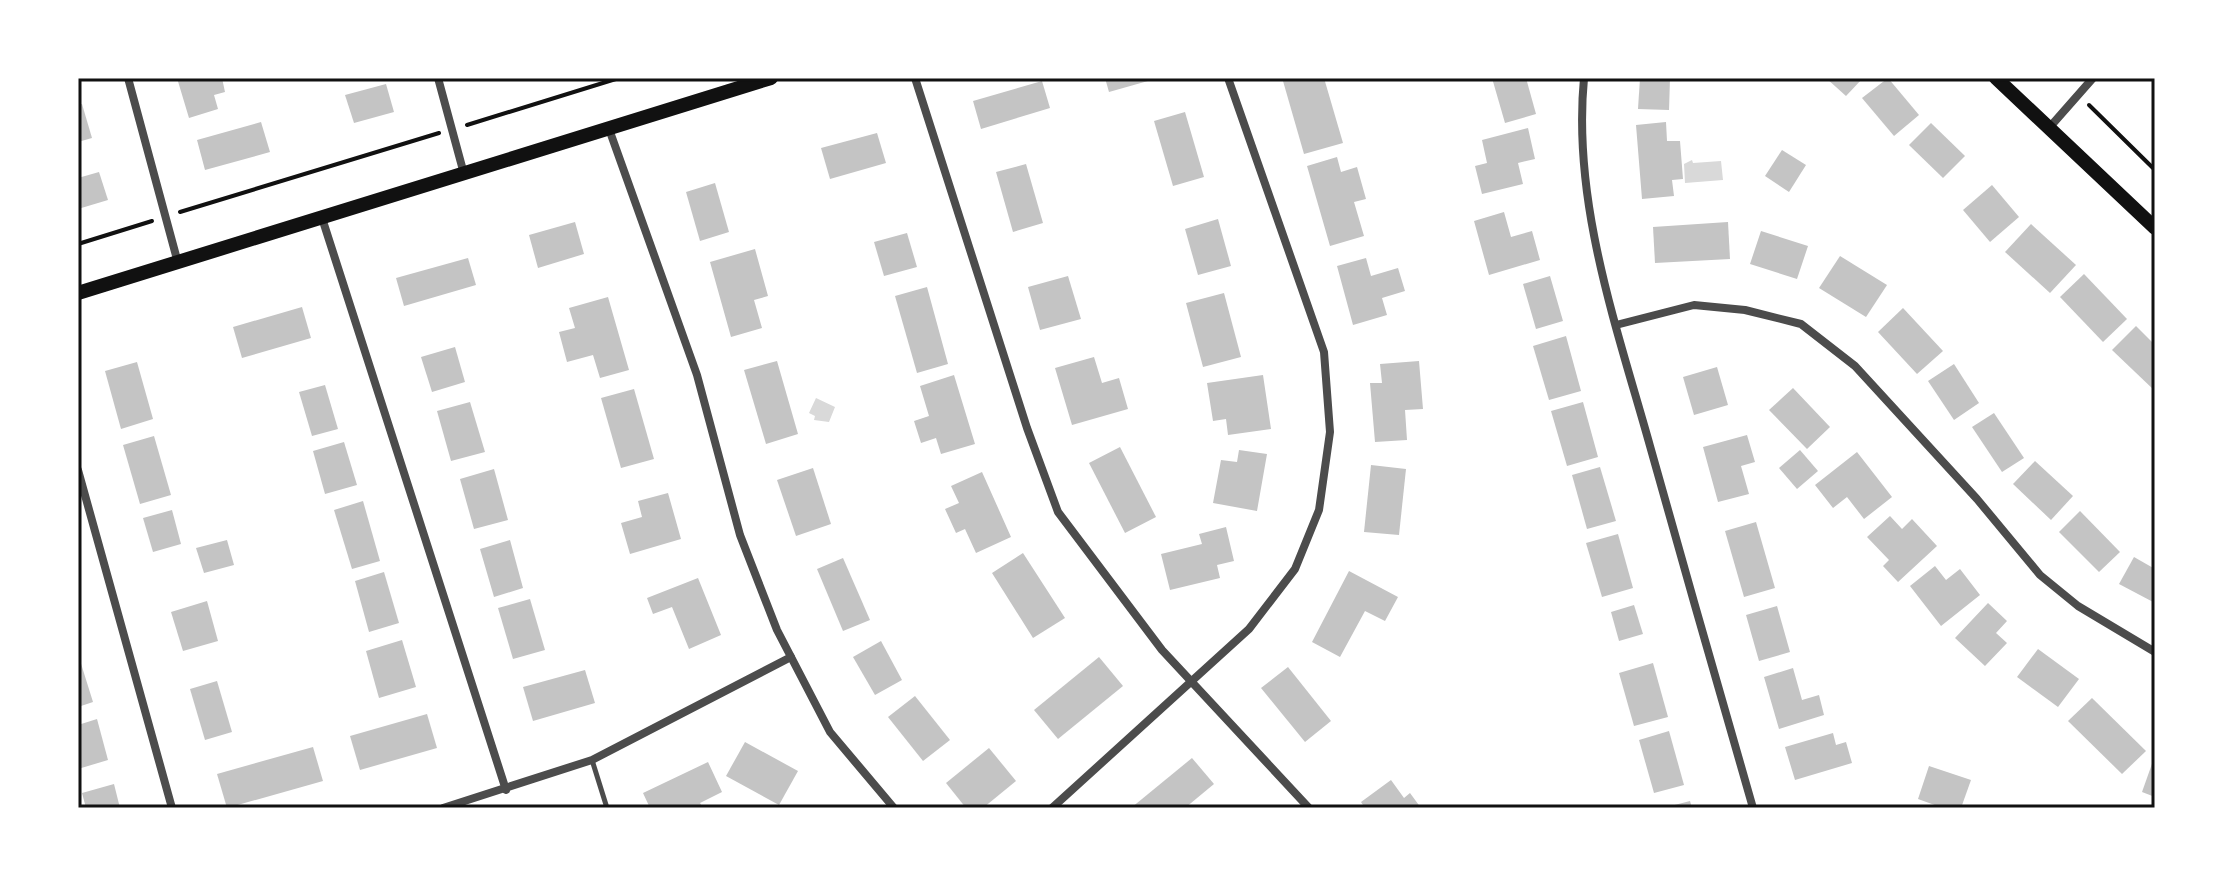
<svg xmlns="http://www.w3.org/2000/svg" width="2233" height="886" viewBox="0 0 2233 886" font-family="Quicksand,sans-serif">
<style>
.water{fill:#d9d9d9}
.building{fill:#c4c4c4}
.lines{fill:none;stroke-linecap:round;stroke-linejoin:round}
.path{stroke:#111;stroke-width:4}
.service{stroke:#4c4c4c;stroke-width:5}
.minor{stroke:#4c4c4c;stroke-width:8}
.secondary{stroke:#111;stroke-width:14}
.neatline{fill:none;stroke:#111;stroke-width:3}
</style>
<rect width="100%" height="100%" fill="#fff"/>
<g class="water">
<polygon points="1692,160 1693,163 1721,161 1723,180 1685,183 1684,164"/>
<polygon points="816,398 835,407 829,422 814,420 815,416 809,413"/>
</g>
<g class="building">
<polygon points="177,78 222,78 225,92 214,95 218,109 189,118"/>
<polygon points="1105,78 1155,78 1155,79 1109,92"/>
<polygon points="1295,78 1324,78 1343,143 1304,154 1283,81"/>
<polygon points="1492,78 1526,78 1536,114 1505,123"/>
<polygon points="1640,78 1670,78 1669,110 1638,109"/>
<polygon points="1826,78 1863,78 1846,96"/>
<polygon points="1888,78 1919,115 1894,136 1862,98"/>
<polygon points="1042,81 1050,108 981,129 973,101"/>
<polygon points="386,84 394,112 354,123 345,95"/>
<polygon points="82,104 92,138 78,142 78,105"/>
<polygon points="1185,112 1204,177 1173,186 1154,121"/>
<polygon points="261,122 270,152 205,170 197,140"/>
<polygon points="1666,122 1667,141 1680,141 1683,179 1672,180 1674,196 1642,199 1636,125"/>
<polygon points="1931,123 1965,156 1943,178 1909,145"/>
<polygon points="1528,128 1535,159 1518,163 1523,184 1482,194 1475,166 1487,163 1482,140"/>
<polygon points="877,133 886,163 830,179 821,148"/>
<polygon points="1782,150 1806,165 1789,192 1765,176"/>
<polygon points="1337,157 1341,172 1357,167 1366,199 1354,202 1364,236 1330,246 1307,166"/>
<polygon points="1026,164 1043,223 1013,232 996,172"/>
<polygon points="99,172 108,200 78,209 78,178"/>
<polygon points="715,183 729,232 700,241 686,192"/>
<polygon points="1992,185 2019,217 1990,242 1963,210"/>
<polygon points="1504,212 1511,237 1532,231 1540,260 1489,275 1474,221"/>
<polygon points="1218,219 1231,266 1198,275 1185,229"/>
<polygon points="575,222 584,254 538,268 529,235"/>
<polygon points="1728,222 1730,259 1655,263 1653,227"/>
<polygon points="2031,224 2076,265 2050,293 2005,252"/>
<polygon points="1761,231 1808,246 1797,279 1750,264"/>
<polygon points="907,233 917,267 884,276 874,242"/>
<polygon points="755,249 768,296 754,300 762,328 731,337 710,262"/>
<polygon points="1840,256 1887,285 1866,317 1819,288"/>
<polygon points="468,258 476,285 404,306 396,278"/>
<polygon points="1366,258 1371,276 1398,268 1405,291 1382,298 1387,315 1353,325 1337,266"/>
<polygon points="2084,274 2127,319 2103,342 2060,297"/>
<polygon points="1068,276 1081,319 1040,330 1028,287"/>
<polygon points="1550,276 1563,321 1536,329 1523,284"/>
<polygon points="927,287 948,364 917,373 895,296"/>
<polygon points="1224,293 1241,357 1203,367 1186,303"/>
<polygon points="608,297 629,370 600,378 593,355 567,362 559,332 575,328 569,308"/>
<polygon points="302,307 311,338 242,358 233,327"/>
<polygon points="1903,308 1943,351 1917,374 1878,332"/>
<polygon points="2136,326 2155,345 2155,391 2112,350"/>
<polygon points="1566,336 1581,391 1549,400 1533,346"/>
<polygon points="455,347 465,382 432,392 421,357"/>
<polygon points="1094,357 1102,383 1119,378 1128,409 1072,425 1055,368"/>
<polygon points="777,361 798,434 766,444 744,370"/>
<polygon points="1419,361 1423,409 1405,410 1407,440 1375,442 1370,383 1382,383 1380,364"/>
<polygon points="137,362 153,419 121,429 105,371"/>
<polygon points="1954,364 1979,403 1954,420 1928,381"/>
<polygon points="1717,367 1728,405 1694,415 1683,377"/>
<polygon points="954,375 975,444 941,454 936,438 921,443 914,421 929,416 920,386"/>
<polygon points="1263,375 1271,429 1228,435 1226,419 1213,421 1207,383"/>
<polygon points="325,385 338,429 312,436 299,392"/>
<polygon points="1793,388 1830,427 1807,449 1769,410"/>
<polygon points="634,389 654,459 621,468 601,398"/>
<polygon points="470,402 485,452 451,461 437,411"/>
<polygon points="1583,402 1598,457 1567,466 1551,411"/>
<polygon points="1994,413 2024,458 2002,472 1972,427"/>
<polygon points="1747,435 1755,462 1741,466 1749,494 1718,502 1703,447"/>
<polygon points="154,436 171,495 140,504 123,445"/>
<polygon points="344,442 357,485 325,494 313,451"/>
<polygon points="1120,447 1156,517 1125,533 1089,463"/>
<polygon points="1239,450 1267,454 1257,511 1213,503 1221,460 1237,462"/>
<polygon points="1800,450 1818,471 1797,489 1779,468"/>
<polygon points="1857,452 1892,497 1864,519 1847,497 1833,508 1815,485"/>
<polygon points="2035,461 2073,496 2051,520 2013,484"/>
<polygon points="1371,465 1406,469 1399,535 1364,532"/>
<polygon points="1600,467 1616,521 1587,529 1572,475"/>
<polygon points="813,468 831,524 796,536 777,480"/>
<polygon points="494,469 508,520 474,529 460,479"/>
<polygon points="982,472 1011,537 976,553 965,529 956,533 945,509 959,503 951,486"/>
<polygon points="668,493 681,539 630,554 621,523 642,517 638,501"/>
<polygon points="363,501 380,561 352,569 334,510"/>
<polygon points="172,510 181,544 153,552 143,518"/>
<polygon points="2080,511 2120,552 2099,572 2059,532"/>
<polygon points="1890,516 1902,529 1912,519 1937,546 1898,582 1883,566 1889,560 1867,537"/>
<polygon points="1756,522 1775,588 1744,597 1725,531"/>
<polygon points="1226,527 1234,561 1217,565 1220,578 1170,590 1161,554 1202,544 1199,534"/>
<polygon points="1618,534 1633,588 1602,597 1586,543"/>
<polygon points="227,540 234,565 204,573 196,548"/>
<polygon points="510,540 523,588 494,597 480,549"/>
<polygon points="1023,553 1065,618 1033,638 992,573"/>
<polygon points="2134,557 2155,569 2155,603 2119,584"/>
<polygon points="843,558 870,620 843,631 817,569"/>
<polygon points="1935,566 1946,580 1960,569 1980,595 1941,626 1910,586"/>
<polygon points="1349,571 1398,597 1385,621 1365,611 1340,657 1312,642"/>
<polygon points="384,572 399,623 369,632 355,581"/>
<polygon points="698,578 721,635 689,649 672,607 653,614 647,598"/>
<polygon points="530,599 545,650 513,659 498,608"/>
<polygon points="207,601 218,641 183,651 171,612"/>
<polygon points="1988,603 2007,621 1996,633 2007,643 1985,666 1955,638"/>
<polygon points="1634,605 1643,634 1619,641 1611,612"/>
<polygon points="1777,606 1790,652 1759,661 1746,615"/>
<polygon points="402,640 416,687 379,698 366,651"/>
<polygon points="881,641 902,680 875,695 853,657"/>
<polygon points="2038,649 2079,679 2058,707 2017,677"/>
<polygon points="78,654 93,702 78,707"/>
<polygon points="1099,657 1123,686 1058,739 1034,710"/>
<polygon points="1653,663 1668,717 1634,726 1619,673"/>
<polygon points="1288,667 1331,721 1305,742 1261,688"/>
<polygon points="1793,668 1802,700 1819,695 1824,715 1779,729 1764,677"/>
<polygon points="585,670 595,703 533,721 523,687"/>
<polygon points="217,681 232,732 205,740 190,689"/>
<polygon points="915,696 950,740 923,761 888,717"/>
<polygon points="2092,698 2146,751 2122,774 2068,721"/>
<polygon points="427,714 437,748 360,770 350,736"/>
<polygon points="97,719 108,760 78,769 78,725"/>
<polygon points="1669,731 1684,785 1654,793 1639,740"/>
<polygon points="1833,733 1836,745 1846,742 1852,763 1795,780 1785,747"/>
<polygon points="745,742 798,771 779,805 726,776"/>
<polygon points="313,747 323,781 227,808 217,774"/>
<polygon points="989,748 1016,781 983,808 966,808 946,783"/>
<polygon points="1192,758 1214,784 1185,808 1131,808"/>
<polygon points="2153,761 2155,762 2155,797 2142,792"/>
<polygon points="708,762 722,792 700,803 703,808 650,808 643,793"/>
<polygon points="1929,766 1971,780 1961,808 1943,808 1918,799"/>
<polygon points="1391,780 1404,798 1410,793 1421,808 1365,808 1361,802"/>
<polygon points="114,784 120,808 86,808 82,793"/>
<polygon points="1690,801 1692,808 1667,808 1667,807"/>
</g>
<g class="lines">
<g class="path">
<polyline points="2089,105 2155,170"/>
<polyline points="467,125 619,78"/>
<polyline points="180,212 439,133"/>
<polyline points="78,244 152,221"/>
</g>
<polyline class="service" points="592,760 607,808"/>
<g class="minor">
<polyline points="128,78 178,263"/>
<polyline points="438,78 464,174"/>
<polyline points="915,78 1027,428 1058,512 1162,650 1309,808"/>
<path d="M 1584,78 C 1572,203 1617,328 1650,446 C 1684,567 1718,687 1753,808"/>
<polyline points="2049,128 2093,78"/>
<polyline points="609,129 697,375 740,535 777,630 830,732 894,808"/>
<polyline points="322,218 506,790"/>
<polyline points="1616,325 1694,305 1745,310 1801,324 1855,366 1977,499 2040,575 2078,606 2155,652"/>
<polyline points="78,470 172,808"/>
<polyline points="443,808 592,760 791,657"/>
<polyline points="1052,808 1249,629 1295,569 1319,510 1330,432 1324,352 1228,78"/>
</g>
<g class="secondary">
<polyline points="1996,78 2155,228"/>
<polyline points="78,293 771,78"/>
</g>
</g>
<rect width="2233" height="886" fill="none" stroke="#ffffff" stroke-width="160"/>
<rect x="80" y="80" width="2073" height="726" class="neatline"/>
</svg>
